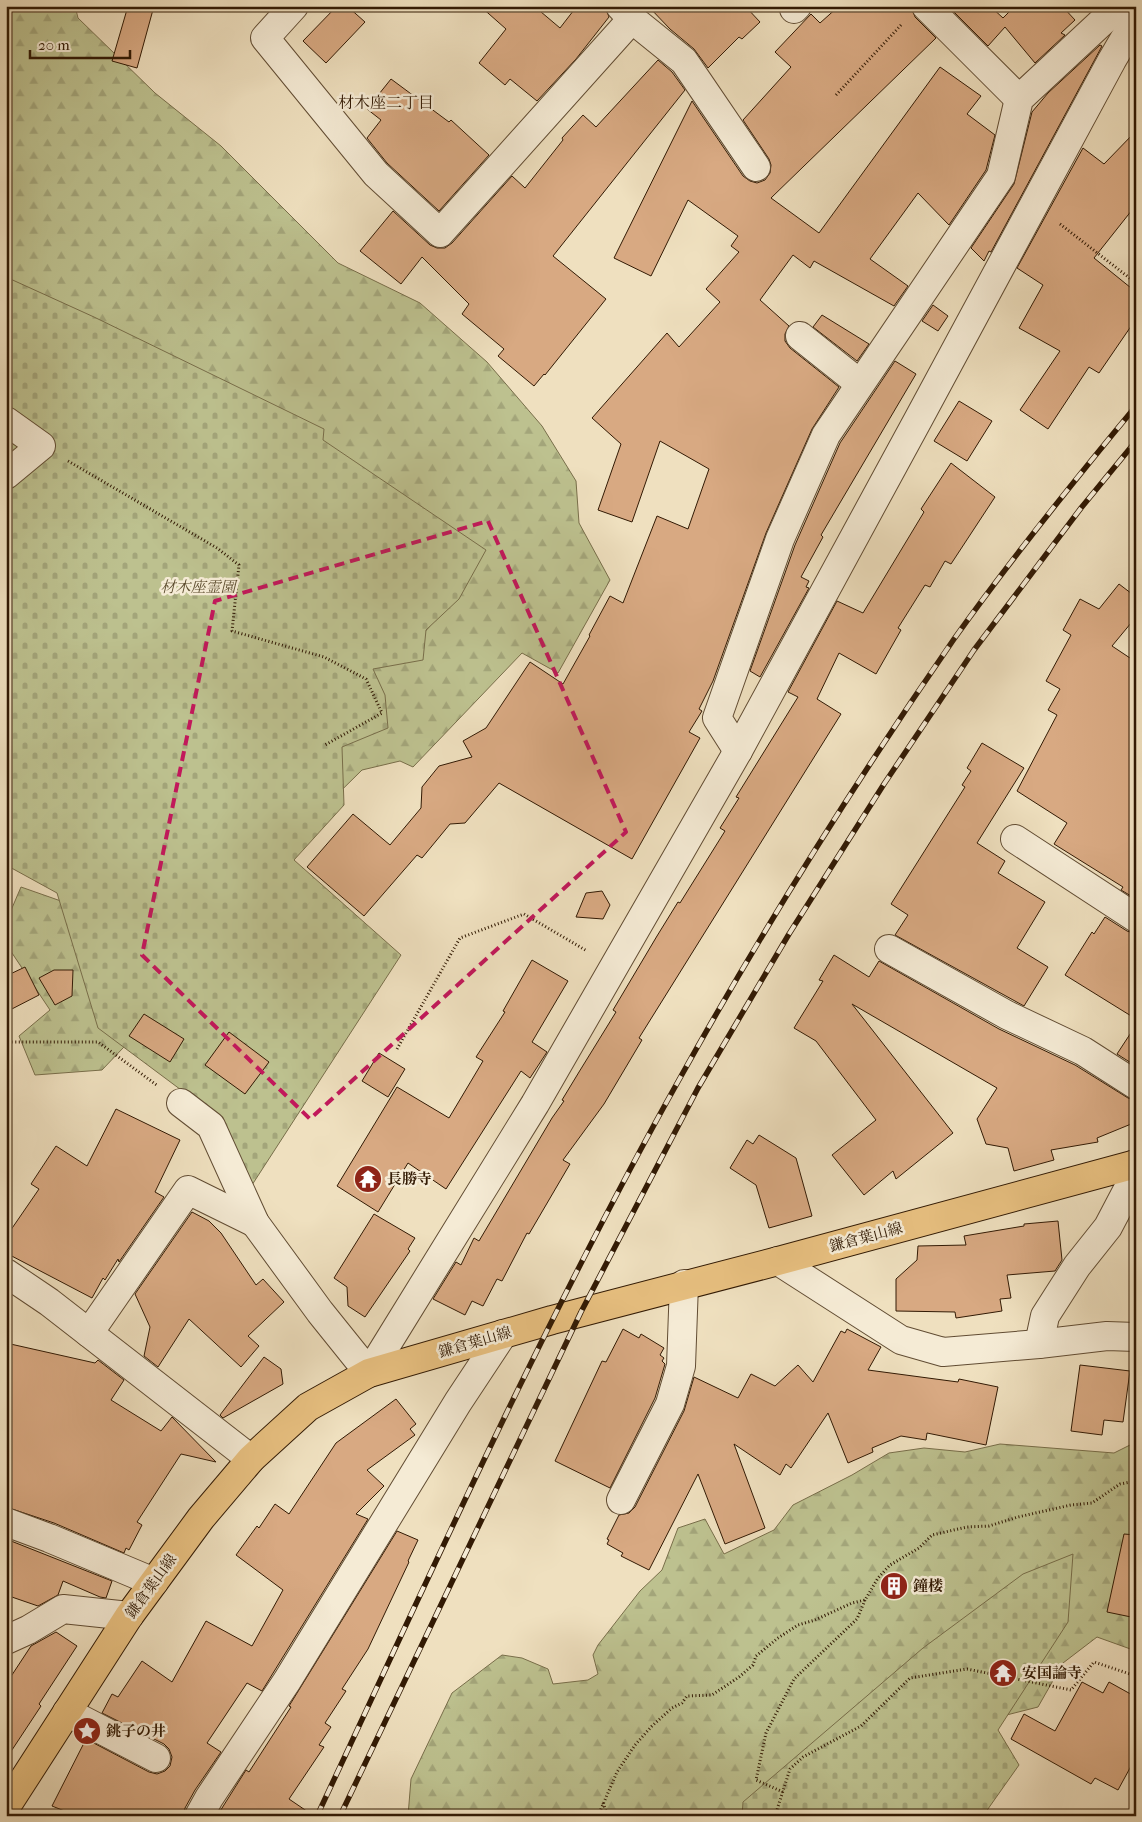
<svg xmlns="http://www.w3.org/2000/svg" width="1142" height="1822" viewBox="0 0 1142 1822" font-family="'IM FELL French Canon','Noto Serif JP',serif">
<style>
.forest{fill:url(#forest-firs);stroke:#786e4a}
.cemetery{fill:url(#cemetery-stones);stroke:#786e4a}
.building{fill:#d8a982;stroke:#321a04}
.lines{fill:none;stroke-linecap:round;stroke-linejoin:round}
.minor-casing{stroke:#614c33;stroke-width:30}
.major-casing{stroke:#321a04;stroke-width:30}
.path{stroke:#321a04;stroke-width:3;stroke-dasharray:1 2.5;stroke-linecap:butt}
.minor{stroke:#f5ebd5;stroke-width:28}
.major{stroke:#e8c080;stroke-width:28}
.rail-casing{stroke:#321a04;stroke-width:5.5}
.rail{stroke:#f5ebd5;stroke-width:4;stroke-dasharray:11;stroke-linecap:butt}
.marked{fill:none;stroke:#c2185b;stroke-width:4;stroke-dasharray:10 6;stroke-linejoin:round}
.labels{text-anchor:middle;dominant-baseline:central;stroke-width:5;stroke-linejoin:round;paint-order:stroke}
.park-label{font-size:15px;font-style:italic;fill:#5c4c2e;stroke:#f5ebd5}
.poi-label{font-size:15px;font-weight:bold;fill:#321a04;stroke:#f5ebd5;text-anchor:start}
.street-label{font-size:15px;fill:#321a04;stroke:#f5ebd5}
.neighbourhood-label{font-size:16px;fill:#321a04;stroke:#f5ebd5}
</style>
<defs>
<pattern id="forest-firs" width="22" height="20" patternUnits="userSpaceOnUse" patternTransform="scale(1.25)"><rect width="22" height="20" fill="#bdc18f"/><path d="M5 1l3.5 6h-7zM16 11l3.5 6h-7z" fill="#a3a57a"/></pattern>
<pattern id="cemetery-stones" width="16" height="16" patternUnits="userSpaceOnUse" patternTransform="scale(1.25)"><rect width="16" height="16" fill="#bdc18f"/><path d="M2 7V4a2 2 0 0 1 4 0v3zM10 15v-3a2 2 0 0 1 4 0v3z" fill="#a3a57a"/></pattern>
</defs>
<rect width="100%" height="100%" fill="#efe0bf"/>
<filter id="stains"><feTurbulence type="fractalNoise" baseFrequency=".004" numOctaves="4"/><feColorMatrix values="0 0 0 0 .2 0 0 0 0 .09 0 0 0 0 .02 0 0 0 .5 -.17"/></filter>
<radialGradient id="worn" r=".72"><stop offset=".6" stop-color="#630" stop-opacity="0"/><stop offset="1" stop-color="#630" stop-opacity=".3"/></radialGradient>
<g class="forest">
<polygon points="6,6 75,6 78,18 155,93 221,146 338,263 420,303 487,362 542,426 576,481 579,523 610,580 558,673 522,653 413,767 400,761 362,770 292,839 164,1005 102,1070 35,1075 19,1036 50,1010 6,944 6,922 21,887 78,907 233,749 423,634 459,593 6,297"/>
<polygon points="1136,1442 1136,1651 1097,1637 1063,1663 1038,1707 979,1722 760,1816 408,1816 411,1779 452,1693 502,1655 522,1658 548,1669 553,1684 588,1680 598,1674 593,1655 598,1645 640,1591 662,1570 678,1528 705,1519 724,1554 774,1530 793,1505 852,1475 889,1453 924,1448 965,1452 1000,1444 1114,1453"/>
</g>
<g class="cemetery">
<polygon points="6,277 94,317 324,429 323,440 486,550 459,599 426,630 423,660 373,669 385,695 388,728 342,747 344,805 294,860 401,955 252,1185 224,1122 98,1028 57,893 6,865"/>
<polygon points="1073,1554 1068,1622 998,1730 1019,1765 983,1816 742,1816 743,1802 923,1648 1023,1574"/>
</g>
<g class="building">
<polygon points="128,6 154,6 137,68 112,61"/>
<polygon points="337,6 347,6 365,22 326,63 303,41"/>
<polygon points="480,6 534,6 560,28 577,6 605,6 609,17 576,59 537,101 510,79 505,85 479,63 506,29"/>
<polygon points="648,6 745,6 760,22 742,39 739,37 708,68 694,49 670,29"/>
<polygon points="839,6 911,6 915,17 936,38 771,198 819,233 940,67 981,96 967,114 995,135 986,170 949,225 918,193 870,259 908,286 894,306 814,261 810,268 793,255 760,300 789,326 785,334 785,341 790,348 839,387 812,429 766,533 713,681 699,709 702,711 689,732 700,738 632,859 499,783 465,823 450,824 422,858 417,855 364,916 307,867 353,814 390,845 421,808 422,787 439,766 472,757 463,741 486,728 530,662 563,684 590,636 589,635 610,596 623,603 657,516 688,529 709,469 660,441 632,522 598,510 621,444 592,418 667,333 679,347 720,302 706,289 739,252 731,246 738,236 688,200 651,276 614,258 692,101 743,176 750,181 757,183 765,180 770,173 771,165 769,159 743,120 791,67 775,52 811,14 820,23"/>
<polygon points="948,6 990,6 1003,18 1015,6 1062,6 1075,20 1061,33 1065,35 1035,63 1005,27 988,46"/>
<polygon points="1100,45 1102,46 1101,48 991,252 989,251 984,261 971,248 1014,184 1032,112 1048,93"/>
<polygon points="658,60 672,72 685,90 553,256 606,299 545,375 544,374 534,386 498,356 504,349 462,314 469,304 422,257 401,284 360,251 393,211 430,245 437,248 445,248 452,243 512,176 525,188 563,140 562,138 583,115 596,127"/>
<polygon points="391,79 449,122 451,120 489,155 439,211 387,163 367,138 381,120 367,109"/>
<polygon points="1136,131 1136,205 1094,258 1136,292 1136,319 1099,373 1089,367 1048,429 1020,410 1060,351 1019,328 1043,285 1017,268 1083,148 1104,164"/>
<polygon points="933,305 948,316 938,331 922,321"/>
<polygon points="822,315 869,344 857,361 813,327"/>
<polygon points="895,361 916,374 821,535 823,537 801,577 809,581 806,587 809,588 760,677 750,671 795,545 840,443"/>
<polygon points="959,401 992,421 967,461 934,441"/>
<polygon points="951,463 995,497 951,564 945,561 930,587 925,585 898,628 901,630 876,674 839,653 817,699 841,714 639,1038 642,1040 604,1104 563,1160 570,1164 529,1234 527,1233 502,1281 497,1279 483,1306 472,1301 465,1315 433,1299 456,1262 461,1265 474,1238 479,1241 552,1118 564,1101 562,1100 579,1072 616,1012 613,1010 657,936 678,902 680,903 725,831 720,828 739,798 736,797 798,697 788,692 837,601 863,613 924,512 921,509"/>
<polygon points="1119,584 1136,597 1136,617 1112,646 1136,662 1136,899 1121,890 1123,887 1054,844 1067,823 1017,791 1057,715 1048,710 1060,689 1046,681 1071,635 1063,630 1080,599 1099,609"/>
<polygon points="982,743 1024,768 977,843 1005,861 998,873 1045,902 1017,948 1048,967 1024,1006 895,935 908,915 891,904 965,787 962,785 971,771 967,768"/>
<polygon points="602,891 610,905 603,919 576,917 586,893"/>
<polygon points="1105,917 1127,931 1136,934 1136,1019 1065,975 1092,932 1094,934"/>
<polygon points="834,955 869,977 879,961 999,1029 1075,1065 1128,1098 1136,1101 1136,1122 1097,1138 1098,1142 1051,1150 1054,1160 1014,1171 1008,1148 986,1144 977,1119 997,1088 852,1004 953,1133 896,1179 893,1171 864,1195 832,1155 876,1120 816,1041 794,1028 823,981 819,980"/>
<polygon points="532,960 568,981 532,1042 547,1052 530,1078 521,1071 446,1189 408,1163 378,1212 337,1186 397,1087 449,1118 483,1061 476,1057 505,1012 503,1011"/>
<polygon points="25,967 39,995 6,1012 6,976"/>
<polygon points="54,970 73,970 72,996 55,1005 39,978"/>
<polygon points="144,1014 184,1039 170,1062 129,1036"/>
<polygon points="1136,1025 1136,1066 1117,1054"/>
<polygon points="229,1032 269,1062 245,1094 205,1065"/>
<polygon points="379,1053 405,1069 388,1097 362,1081"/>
<polygon points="116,1109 180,1140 155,1192 164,1197 119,1262 118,1259 105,1280 103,1278 92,1298 6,1253 6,1237 39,1189 31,1184 56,1146 87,1166"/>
<polygon points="759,1135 796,1158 812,1216 769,1228 756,1185 730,1168 747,1140 753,1144"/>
<polygon points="192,1212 209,1221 221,1233 256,1285 263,1279 284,1302 248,1336 259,1346 241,1367 189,1319 158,1367 144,1356 150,1327 135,1294"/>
<polygon points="374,1214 415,1238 408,1249 410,1251 365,1317 348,1306 347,1287 334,1278"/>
<polygon points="1058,1221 1062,1260 1055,1271 1007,1275 1011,1298 1000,1299 1002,1311 956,1318 955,1312 896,1311 896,1279 917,1260 918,1246 966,1245 964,1236 1024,1226 1024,1224"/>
<polygon points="623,1329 639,1338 641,1334 664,1348 660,1355 664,1358 662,1361 665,1364 655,1398 610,1488 555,1461 602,1361 606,1362"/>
<polygon points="847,1329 881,1347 868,1370 958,1382 959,1379 998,1387 986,1445 927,1433 926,1440 901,1436 872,1448 873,1452 848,1463 828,1413 791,1468 786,1464 780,1475 734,1444 765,1528 725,1544 698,1474 649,1570 621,1556 623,1553 607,1544 609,1540 607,1539 619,1515 629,1513 635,1507 684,1411 694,1377 738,1398 751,1374 775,1386 798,1365 813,1382 841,1331 845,1333"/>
<polygon points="6,1343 95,1363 98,1360 124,1380 111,1400 161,1431 172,1417 216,1462 181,1454 137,1522 142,1525 129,1550 126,1548 124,1553 54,1523 6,1507"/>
<polygon points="264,1357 281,1369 283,1384 223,1418 220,1415"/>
<polygon points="1080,1365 1130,1371 1123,1422 1104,1420 1102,1435 1071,1431"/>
<polygon points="396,1399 416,1424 410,1429 415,1435 367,1470 384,1486 356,1514 368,1519 262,1691 247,1683 207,1743 221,1752 195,1790 185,1808 183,1816 77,1816 52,1806 86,1739 149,1772 157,1774 165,1771 170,1766 172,1757 169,1749 164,1744 102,1713 112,1694 118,1697 142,1661 172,1682 206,1621 252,1646 283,1590 236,1555 257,1526 259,1528 275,1504 289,1514 336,1443"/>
<polygon points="397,1531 418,1540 408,1561 409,1562 368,1649 342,1689 346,1691 325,1723 331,1727 319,1745 324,1747 289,1799 314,1816 217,1816 246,1770 249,1772 291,1707 289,1706"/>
<polygon points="1124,1534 1136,1535 1136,1618 1107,1612"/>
<polygon points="6,1539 112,1581 106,1598 100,1597 63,1581 58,1595 38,1606 6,1595"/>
<polygon points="56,1632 77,1646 39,1704 41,1706 6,1759 6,1684 31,1646"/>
<polygon points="1082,1682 1103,1693 1109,1682 1136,1697 1136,1757 1118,1790 1095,1778 1091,1784 1011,1739 1024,1714 1055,1731"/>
</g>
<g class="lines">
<defs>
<g id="minor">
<polyline points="294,6 265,38 376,174 440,233 632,19"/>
<polyline points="620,6 632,19 684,61 756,167"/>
<polyline points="926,6 1019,99"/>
<polyline points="794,9 797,6"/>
<polyline points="800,336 859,383"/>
<polyline points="6,421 41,446 6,475"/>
<polyline points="738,751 717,718 780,539 826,435 1001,176 1019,99 1119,6"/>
<polyline points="1015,839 1136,918"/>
<polyline points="889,949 1007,1015 1083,1051 1136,1085"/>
<polyline points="181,1103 211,1126 255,1223 320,1312 369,1373 535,1104 738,751 919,418 1112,60 1136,19"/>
<polyline points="778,1261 901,1340 943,1352 1039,1344 1107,1336 1136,1337"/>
<polyline points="6,1273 49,1302 251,1459"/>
<polyline points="89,1333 188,1190 255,1223"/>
<polyline points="1039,1344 1045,1316 1077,1266 1108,1227 1129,1187 1135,1164"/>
<polyline points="621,1500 670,1404 681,1366 684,1284"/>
<polyline points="6,1522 49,1538 154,1582"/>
<polyline points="6,1640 28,1630 63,1609 129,1616"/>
<polyline points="67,1712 156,1758"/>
<polyline points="199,1816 209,1798 287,1681 458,1402 503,1334"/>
</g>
<polyline id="major" points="6,1807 129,1616 201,1518 251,1459 308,1407 369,1373 552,1320 778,1261 1136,1164"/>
</defs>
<use href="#minor" class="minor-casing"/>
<use href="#major" class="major-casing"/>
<g class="path">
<polyline points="836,95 902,24"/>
<polyline points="1060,224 1136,283"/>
<polyline points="68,461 217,548 239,565 232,631 324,657 366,679 382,713 325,745"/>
<polyline points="6,1046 12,1042 98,1042 158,1086"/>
<polyline points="397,1049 460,938 524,914 587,951"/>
<polyline points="783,1792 756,1780 766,1733 794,1679 857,1619 865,1600"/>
<polyline points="603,1803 608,1816"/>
<polyline points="598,1816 617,1772 635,1745 652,1726 672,1708 682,1703 687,1696 712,1695 739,1677 753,1665 756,1656 778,1638 798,1625 815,1620 852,1603 865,1600 878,1578 890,1565 919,1548 932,1535 967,1527 989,1526 1018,1517 1071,1505 1092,1503 1120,1484 1136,1481"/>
<polyline points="775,1816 790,1769 803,1757 861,1726 910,1678 967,1669 1071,1690 1094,1662 1136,1676"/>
</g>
<use href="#minor" class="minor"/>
<use href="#major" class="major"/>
<defs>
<g id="rail">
<path d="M 317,1816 C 433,1568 546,1317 680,1078 C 764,927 856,781 954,639 C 1011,559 1073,482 1136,406"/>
<polyline points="340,1816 581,1312 698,1088 789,934 884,784 974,650 1081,508 1136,441"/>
</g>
</defs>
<use href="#rail" class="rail-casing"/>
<use href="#rail" class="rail"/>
</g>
<path class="marked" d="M 488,521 L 626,832 L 310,1119 L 142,955 L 215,601 Z"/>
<defs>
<symbol id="temple-disc" viewBox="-11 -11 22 22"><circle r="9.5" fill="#8f2418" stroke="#f5ebd5"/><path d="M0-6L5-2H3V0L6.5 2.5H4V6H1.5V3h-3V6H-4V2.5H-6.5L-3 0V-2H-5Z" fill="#fff"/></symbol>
<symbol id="building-disc" viewBox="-11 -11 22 22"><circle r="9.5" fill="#8f2418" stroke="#f5ebd5"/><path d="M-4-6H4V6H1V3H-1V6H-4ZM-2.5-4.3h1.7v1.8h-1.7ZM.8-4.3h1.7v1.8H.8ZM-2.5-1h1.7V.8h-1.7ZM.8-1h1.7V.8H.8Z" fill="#fff"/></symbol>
<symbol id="sight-disc" viewBox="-11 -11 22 22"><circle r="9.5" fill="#8f2418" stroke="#f5ebd5"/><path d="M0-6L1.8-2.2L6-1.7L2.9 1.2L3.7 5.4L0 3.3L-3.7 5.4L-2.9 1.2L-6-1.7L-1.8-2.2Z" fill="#fff"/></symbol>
</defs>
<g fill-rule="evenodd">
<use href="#temple-disc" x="352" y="1163" width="32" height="32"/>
<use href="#building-disc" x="878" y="1570" width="32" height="32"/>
<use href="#temple-disc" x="987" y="1657" width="32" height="32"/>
<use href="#sight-disc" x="71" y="1715" width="32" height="32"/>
</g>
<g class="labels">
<g class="park-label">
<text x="198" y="587">材木座霊園</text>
</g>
<g class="poi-label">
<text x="387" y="1179">長勝寺</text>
<text x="913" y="1586">鐘楼</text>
<text x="1022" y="1673">安国論寺</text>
<text x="106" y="1731">銚子の井</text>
</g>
<g class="street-label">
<text transform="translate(866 1237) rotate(-15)">鎌倉葉山線</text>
<text transform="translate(475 1342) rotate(-16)">鎌倉葉山線</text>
<text transform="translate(151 1586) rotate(-54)">鎌倉葉山線</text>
</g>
<g class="neighbourhood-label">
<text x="386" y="102">材木座二丁目</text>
</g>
</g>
<rect width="1142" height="1822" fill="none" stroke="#efe0bf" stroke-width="25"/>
<rect x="8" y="8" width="1127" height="1807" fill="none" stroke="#321a04" stroke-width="2.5"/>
<rect x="12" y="12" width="1117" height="1797" fill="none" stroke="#321a04"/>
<path d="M30 50v8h100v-8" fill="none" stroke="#321a04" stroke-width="2.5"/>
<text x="38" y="50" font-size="15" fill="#321a04" stroke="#f5ebd5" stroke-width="4" paint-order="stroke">20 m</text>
<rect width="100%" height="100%" filter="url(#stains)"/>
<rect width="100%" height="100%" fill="url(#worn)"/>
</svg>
